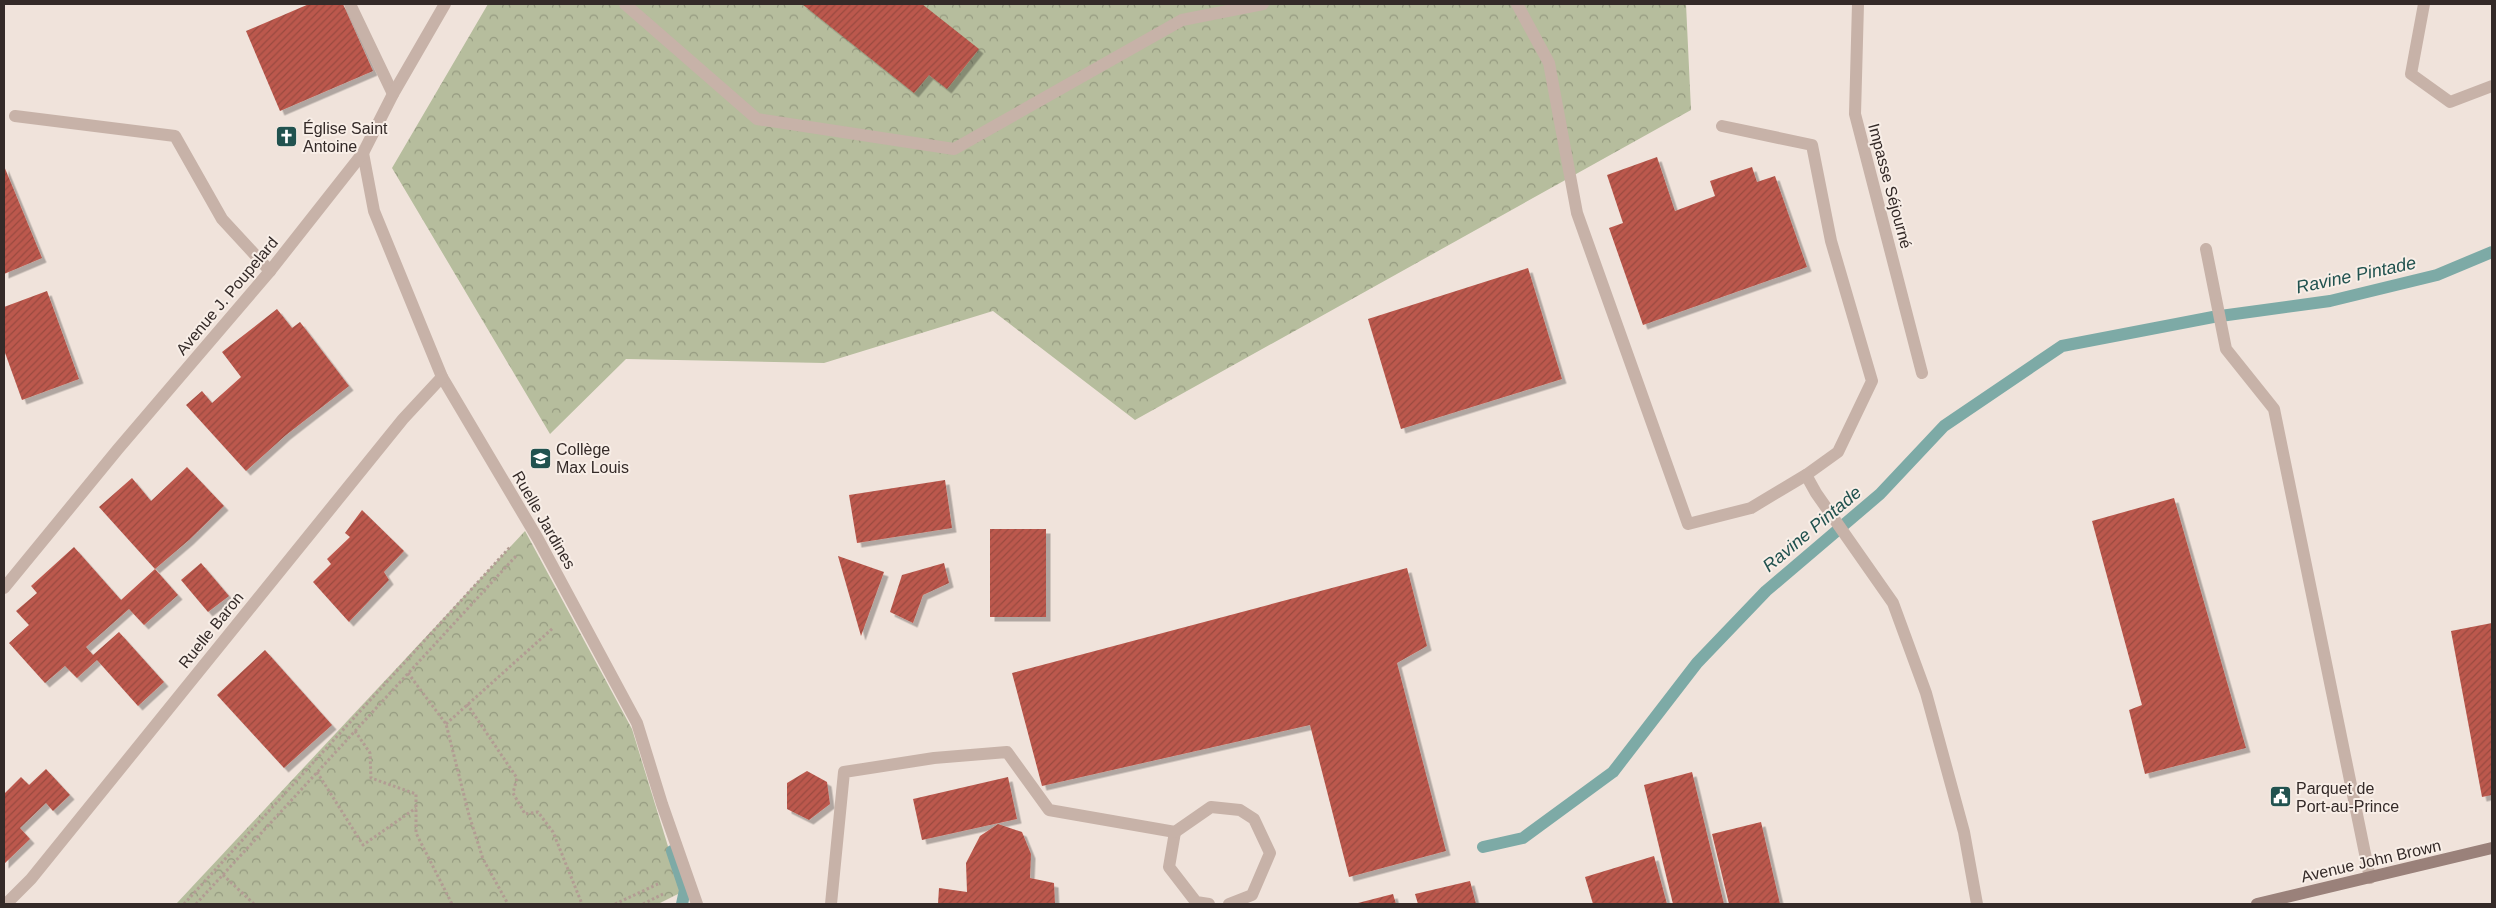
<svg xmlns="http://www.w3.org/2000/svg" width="2496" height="908" viewBox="0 0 2496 908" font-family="Arial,sans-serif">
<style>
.forest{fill:url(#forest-crowns)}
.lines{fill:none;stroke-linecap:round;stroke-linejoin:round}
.stream{stroke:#7daaa6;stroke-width:12}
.building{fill:url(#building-hatch);filter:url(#shadow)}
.path{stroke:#b29c93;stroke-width:3;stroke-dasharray:2.5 2.5;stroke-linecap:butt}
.service{stroke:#c7b2a8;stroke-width:12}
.minor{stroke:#c7b2a8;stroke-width:12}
.secondary{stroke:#9a817a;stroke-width:12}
.labels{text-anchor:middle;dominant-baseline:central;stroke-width:4;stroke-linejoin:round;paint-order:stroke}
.poi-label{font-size:16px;fill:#342a28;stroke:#f8eee7;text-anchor:start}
.street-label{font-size:16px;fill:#342a28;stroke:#f8eee7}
.water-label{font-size:18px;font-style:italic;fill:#21524f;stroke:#f8eee7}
</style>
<defs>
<pattern id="forest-crowns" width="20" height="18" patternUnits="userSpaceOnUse" patternTransform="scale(1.25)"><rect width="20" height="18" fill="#b6bd9d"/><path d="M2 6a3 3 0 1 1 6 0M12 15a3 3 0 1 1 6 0" fill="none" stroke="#959a80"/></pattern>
<pattern id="building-hatch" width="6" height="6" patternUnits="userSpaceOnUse" patternTransform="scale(1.25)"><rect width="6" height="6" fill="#bc594d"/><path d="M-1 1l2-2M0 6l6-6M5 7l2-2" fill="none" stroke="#9a4a40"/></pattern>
<filter id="shadow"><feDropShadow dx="4.5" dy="4.5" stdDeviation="0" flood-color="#0004"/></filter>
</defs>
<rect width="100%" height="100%" fill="#f0e3db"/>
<g class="forest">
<polygon points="488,4 1686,4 1691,110 1135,420 993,311 824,363 626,359 550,434 392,168"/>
<polygon points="525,531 632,729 682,892 658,904 176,904"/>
</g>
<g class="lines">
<g class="stream">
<polyline points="1483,847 1523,838 1613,772 1697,663 1766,591 1880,494 1944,426 2062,346 2213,317 2330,301 2437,275 2492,252"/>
<polyline points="672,851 685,890 682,904"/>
</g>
</g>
<g class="building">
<polygon points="309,4 343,4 373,71 280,111 246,31"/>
<polygon points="802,4 922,4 979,49 947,89 929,75 914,93"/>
<polygon points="1657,157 1675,211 1715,196 1710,181 1752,167 1757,182 1775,176 1807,267 1643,325 1609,228 1623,223 1607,175"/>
<polygon points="4,166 42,258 4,274"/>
<polygon points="1528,268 1562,379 1401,429 1368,319"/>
<polygon points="47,291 79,379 22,400 4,350 4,307"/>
<polygon points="277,309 292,328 300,322 349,386 286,435 246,471 186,405 202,391 212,403 241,377 222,352"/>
<polygon points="187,467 224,506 189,540 155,569 99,507 132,478 151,501"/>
<polygon points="945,480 952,528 857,543 849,495"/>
<polygon points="2174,498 2246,748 2145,774 2129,710 2142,705 2092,521"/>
<polygon points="362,510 404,551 384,572 389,580 349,622 313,582 331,564 327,559 350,537 345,533"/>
<rect x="990" y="529" width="56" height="88"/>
<polygon points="74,547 121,600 155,569 178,595 144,625 129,609 86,647 93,655 119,632 164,682 138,706 97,660 77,678 65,666 45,683 9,643 29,625 16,611 37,593 31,586"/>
<polygon points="838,556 884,572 861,636"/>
<polygon points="201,563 229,596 208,612 181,580"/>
<polygon points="944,563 949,583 923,595 913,623 890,612 902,575"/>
<polygon points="1407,568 1427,646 1397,663 1446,851 1349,877 1310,725 1042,786 1012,673"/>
<polygon points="2492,623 2492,795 2482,797 2451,631"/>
<polygon points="265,650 332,725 284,768 217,695"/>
<polygon points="46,769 70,795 53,811 46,803 20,828 30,839 4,864 4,794 21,777 29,785"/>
<polygon points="807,771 827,782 830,804 809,820 787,809 787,783"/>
<polygon points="1692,772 1709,842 1724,904 1673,904 1644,785"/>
<polygon points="1008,777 1017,819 922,840 913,799"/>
<polygon points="1761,822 1780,904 1729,904 1712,834"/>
<polygon points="998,824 1022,832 1031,854 1030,878 1054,883 1055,904 938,904 939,888 967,892 966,863 980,836"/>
<polygon points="1654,856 1667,904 1593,904 1585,877"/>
<polygon points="1470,881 1476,904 1418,904 1415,894"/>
<polygon points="1393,894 1396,904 1354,904"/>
</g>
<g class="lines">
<g class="path">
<polyline points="408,673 446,724 469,815 483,859 508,904"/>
<polyline points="467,704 517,778 513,793 525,814 538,812 553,832 582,904"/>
<polyline points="446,724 553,628"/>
<polyline points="355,731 370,753 371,778 416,794 416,833 452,904"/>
<polyline points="317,772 363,845 416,808"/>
<polyline points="223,875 254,904"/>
<polyline points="184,904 510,547"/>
<polyline points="196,904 516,556"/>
<polyline points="615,904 660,883"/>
<polyline points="643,904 663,894"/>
</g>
<g class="service">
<polyline points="350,4 393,94"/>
<polyline points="625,4 757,119 954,149 1182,20 1263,4"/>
<polyline points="1517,4 1549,63 1577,213 1688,524 1751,508 1806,475"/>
<polyline points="1858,4 1855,114 1922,373"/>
<polyline points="2424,4 2411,74 2450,102 2492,86"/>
<polyline points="15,116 175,136 222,219 270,271"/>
<polyline points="1722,126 1812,145 1831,241 1872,381 1838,452 1806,475 1816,493 1893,603 1926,693 1964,832 1977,904"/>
<polyline points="2206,249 2226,349 2274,409 2370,878"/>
<polyline points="1175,832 1169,867 1196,902 1209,904"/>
<polyline points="831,904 844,772 934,758 1007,752 1049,810 1175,832 1211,807 1240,810 1254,819 1270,853 1252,895 1229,904"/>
</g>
<g class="minor">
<polyline points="363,153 374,211 442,377 538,539 637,723 662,804 697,904"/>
<polyline points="4,588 118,449 270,271 363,153 393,94 445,4"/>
<polyline points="6,904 31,879 403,419 442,377"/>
</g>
<polyline class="secondary" points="2257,904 2492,848"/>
</g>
<defs>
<symbol id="church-square" viewBox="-11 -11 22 22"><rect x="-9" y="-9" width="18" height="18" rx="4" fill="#21524f" stroke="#f8eee7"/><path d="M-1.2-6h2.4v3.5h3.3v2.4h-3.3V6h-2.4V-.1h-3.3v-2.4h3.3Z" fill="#fff"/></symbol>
<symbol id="school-square" viewBox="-11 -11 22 22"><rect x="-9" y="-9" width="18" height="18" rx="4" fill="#21524f" stroke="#f8eee7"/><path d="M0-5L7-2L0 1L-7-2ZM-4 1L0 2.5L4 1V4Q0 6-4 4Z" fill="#fff"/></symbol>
<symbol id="civic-square" viewBox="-11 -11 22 22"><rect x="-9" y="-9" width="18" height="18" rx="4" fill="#21524f" stroke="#f8eee7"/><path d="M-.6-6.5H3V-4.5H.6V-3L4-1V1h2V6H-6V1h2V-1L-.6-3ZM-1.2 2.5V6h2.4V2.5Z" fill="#fff"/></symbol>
</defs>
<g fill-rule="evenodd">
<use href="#church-square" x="274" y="124" width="25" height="25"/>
<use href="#school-square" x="528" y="446" width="25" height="25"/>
<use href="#civic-square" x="2268" y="784" width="25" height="25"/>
</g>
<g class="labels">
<g class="poi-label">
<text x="303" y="128">Église Saint<tspan x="303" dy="18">Antoine</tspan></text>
<text x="556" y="449">Collège<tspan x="556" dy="18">Max Louis</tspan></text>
<text x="2296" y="788">Parquet de<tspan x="2296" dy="18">Port-au-Prince</tspan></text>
</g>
<g class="street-label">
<text transform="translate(1890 186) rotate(75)">Impasse Séjourné</text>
<text transform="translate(227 296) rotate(-50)">Avenue J. Poupelard</text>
<text transform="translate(544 520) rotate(60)">Ruelle Jardines</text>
<text transform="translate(211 630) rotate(-51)">Ruelle Baron</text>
<text transform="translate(2371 861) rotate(-13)">Avenue John Brown</text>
</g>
<g class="water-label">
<text transform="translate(2356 275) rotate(-12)">Ravine Pintade</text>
<text transform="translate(1812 529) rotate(-40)">Ravine Pintade</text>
</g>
</g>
<rect width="2496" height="908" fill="none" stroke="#342a28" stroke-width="10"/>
</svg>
